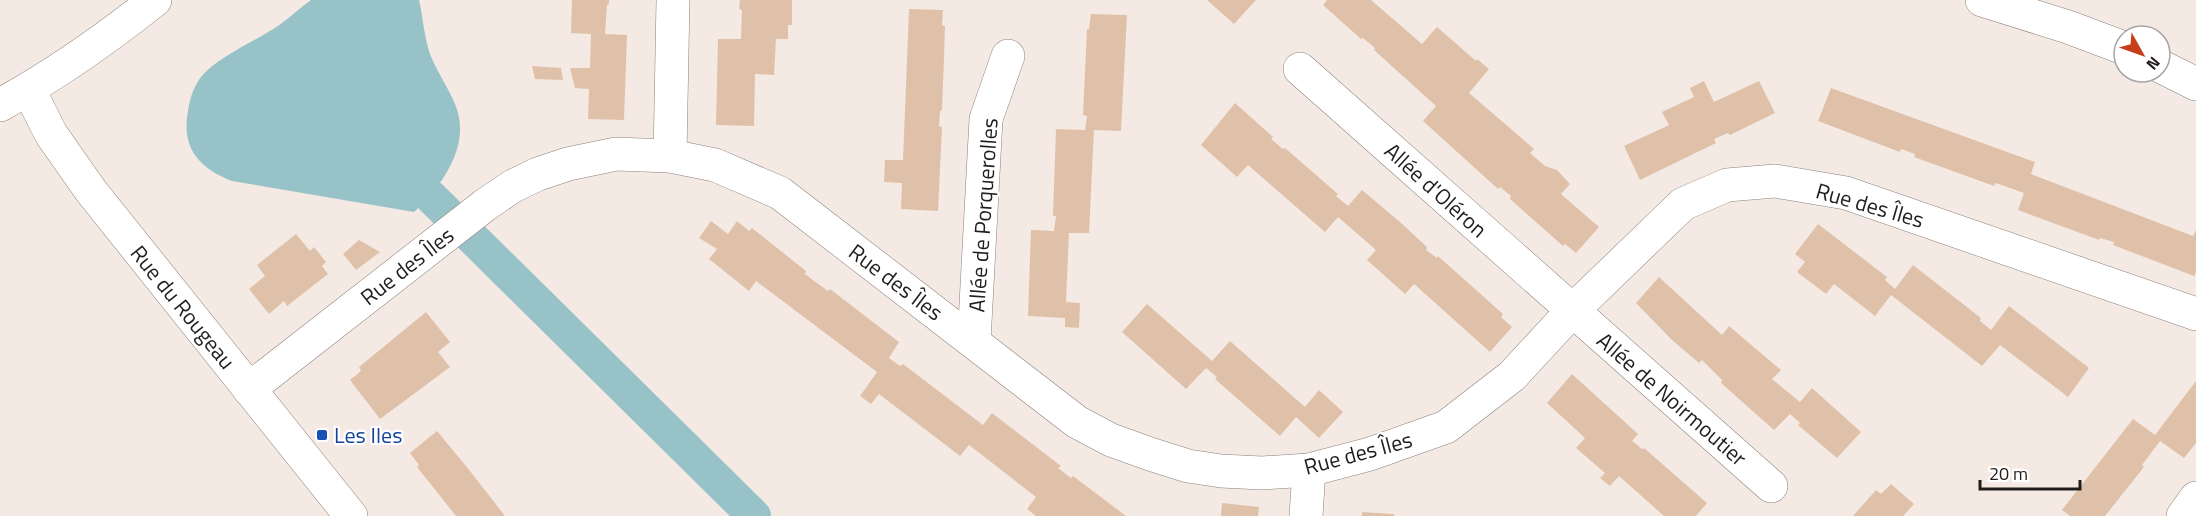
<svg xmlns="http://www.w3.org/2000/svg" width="2196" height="516" viewBox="0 0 2196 516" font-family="'Titillium Web',sans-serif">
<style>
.water{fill:#97c3c8}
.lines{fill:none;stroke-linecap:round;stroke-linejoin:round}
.canal{stroke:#97c3c8;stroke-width:34}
.building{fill:#dfc1aa}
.minor-casing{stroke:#8b817b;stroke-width:34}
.major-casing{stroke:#8b817b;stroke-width:34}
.minor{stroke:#fff;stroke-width:33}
.major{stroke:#fff;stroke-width:33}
.transit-dot{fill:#1a4fb4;stroke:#fff;stroke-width:2}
.labels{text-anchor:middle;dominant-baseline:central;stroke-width:4.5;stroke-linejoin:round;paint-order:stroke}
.street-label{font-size:22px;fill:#211d1b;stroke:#fff}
.transit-label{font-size:22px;fill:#164399;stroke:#fff;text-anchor:start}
</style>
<rect width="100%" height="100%" fill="#f5eae3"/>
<path class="water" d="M 311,0 L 419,0 C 423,17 424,37 430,54 C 437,72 448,87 455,104 C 472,144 443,185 414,212 L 232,181 C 199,168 181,148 188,111 C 190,98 193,88 201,77 C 216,58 257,40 278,26 C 289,18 300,8 311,0 Z"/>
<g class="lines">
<polyline class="canal" points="431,197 754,516"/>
</g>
<g class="building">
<polygon points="572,0 609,0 609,4 607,5 605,34 627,35 624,120 588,119 589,89 575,88 570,68 590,68 591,34 571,33"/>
<polygon points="740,0 792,0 792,25 788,25 788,39 776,39 774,75 755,74 754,126 716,125 718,39 741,39 742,10 739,9"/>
<polygon points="1207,0 1256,0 1234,24"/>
<polygon points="1327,0 1371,0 1422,44 1437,27 1476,61 1477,59 1489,69 1469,93 1534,149 1530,153 1545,166 1557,170 1570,184 1561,194 1599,227 1576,253 1565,244 1563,246 1510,199 1511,196 1500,187 1498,189 1423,121 1436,106 1374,50 1375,48 1363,38 1361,39 1323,5"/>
<polygon points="909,9 943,10 942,25 945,26 944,58 942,110 940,111 939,126 942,127 938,211 901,209 902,183 884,182 885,160 903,160"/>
<polygon points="1091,14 1127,15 1121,131 1094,130 1089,233 1069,233 1066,302 1080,303 1079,328 1065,327 1065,318 1028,316 1031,230 1054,231 1056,216 1053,216 1056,129 1085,130 1087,116 1083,115 1087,29 1089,29"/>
<polygon points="532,66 561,68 563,80 535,79"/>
<polygon points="1704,81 1714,102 1759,81 1775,113 1730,135 1728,133 1714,139 1716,143 1640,180 1624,146 1669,125 1662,112 1694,97 1690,88"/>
<polygon points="1831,88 2035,162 2031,174 2193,236 2196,230 2196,272 2194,276 2113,245 2114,242 2100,238 2099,240 2018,210 2024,193 1996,183 1994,186 1914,157 1915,154 1901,149 1900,152 1818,121"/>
<polygon points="1235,103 1273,137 1271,139 1283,149 1285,148 1338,194 1336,196 1348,206 1362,190 1400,222 1427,247 1426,250 1437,258 1438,256 1503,314 1501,317 1512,327 1490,352 1414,284 1405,294 1367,260 1376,250 1338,217 1325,232 1248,165 1237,177 1201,145"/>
<polygon points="711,221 728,234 737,221 749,231 752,228 806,271 805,274 817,283 828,291 830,289 899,342 889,358 900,366 903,364 983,425 992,413 1061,466 1058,468 1071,478 1073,476 1126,516 1036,516 1027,509 1036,497 969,445 960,456 879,394 871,404 860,396 877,372 756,281 749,291 709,259 717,249 699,238"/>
<polygon points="1818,224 1887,277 1885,280 1895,289 1913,265 1981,318 1980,321 1991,330 2009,306 2089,368 2068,397 2000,345 1982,366 1891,295 1875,316 1834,284 1826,294 1797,272 1805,262 1795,254"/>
<polygon points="296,234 310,251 314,247 326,262 322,266 328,274 287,306 284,301 269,314 249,289 265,276 257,265"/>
<polygon points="359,240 380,252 356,270 343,254"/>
<polygon points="1659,277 1722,335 1729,326 1781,370 1772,379 1800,402 1812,388 1861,432 1837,458 1798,425 1800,423 1790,414 1774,430 1721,383 1722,380 1702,360 1699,363 1671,339 1636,303"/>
<polygon points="1147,304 1212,361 1230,341 1305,407 1319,390 1343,412 1319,438 1296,417 1280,436 1215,379 1217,377 1206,368 1186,389 1122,332"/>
<polygon points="426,312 450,342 438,352 450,367 380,419 350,380 361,371 359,367"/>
<polygon points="1572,374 1638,434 1632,441 1642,449 1644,448 1707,503 1696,516 1664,516 1619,476 1610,486 1600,478 1605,473 1576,448 1585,438 1547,403"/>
<polygon points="2196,381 2196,443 2184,458 2160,441 2142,465 2144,467 2105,516 2070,516 2062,510 2133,419 2155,435"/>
<polygon points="437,431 470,471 505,516 456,516 417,467 419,465 410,453"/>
<polygon points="1891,484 1914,504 1903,516 1853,516 1876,490 1881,494"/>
<polygon points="1222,503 1259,507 1258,516 1221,516"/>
<polygon points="1362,512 1394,514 1394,516 1362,516"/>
</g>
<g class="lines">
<defs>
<g id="minor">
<polyline points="1300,69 1771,486"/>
<polyline points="29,90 51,134 91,191 351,516"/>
<path d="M 0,105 C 55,75 106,39 155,0"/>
<polyline points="670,156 673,0"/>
<polyline points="974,341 986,119 1008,56"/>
<polyline points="249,389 485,205 513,186 538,174 568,164 616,154 670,156 715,165 780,193 1077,422 1111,440 1150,454 1188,466 1221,471 1262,473 1309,470 1370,454 1446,427 1512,376 1572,311 1683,204 1727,185 1775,181 1846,193 2196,314"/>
<polyline points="1306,516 1309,470"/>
<polyline points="2183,516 2196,498"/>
</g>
<g id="major">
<polyline points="1982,0 2068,27 2124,48"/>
<polyline points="2160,66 2196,84"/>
</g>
</defs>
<use href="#minor" class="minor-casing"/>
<use href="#major" class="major-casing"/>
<use href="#minor" class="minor"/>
<use href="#major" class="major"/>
</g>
<rect class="transit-dot" x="316" y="429" width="12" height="12" rx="3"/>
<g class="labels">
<g class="street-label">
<text transform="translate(1436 190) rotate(42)">Allée d'Oléron</text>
<text transform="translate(1870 205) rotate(16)">Rue des Îles</text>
<text transform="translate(983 215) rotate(-86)">Allée de Porquerolles</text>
<text transform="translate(407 266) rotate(-38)">Rue des Îles</text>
<text transform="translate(896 282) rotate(37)">Rue des Îles</text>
<text transform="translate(183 307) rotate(51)">Rue du Rougeau</text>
<text transform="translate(1672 399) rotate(41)">Allée de Noirmoutier</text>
<text transform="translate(1358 453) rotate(-15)">Rue des Îles</text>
</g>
<g class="transit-label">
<text x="334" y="435">Les Iles</text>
</g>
</g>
<g transform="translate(2142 54) rotate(130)"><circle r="28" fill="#ffffff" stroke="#a6a5a4" stroke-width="1.5"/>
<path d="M0-4.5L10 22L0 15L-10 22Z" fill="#c73e1a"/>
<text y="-9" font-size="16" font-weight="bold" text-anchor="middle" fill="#211d1b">N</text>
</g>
<path d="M1980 480v9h100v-9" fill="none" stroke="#211d1b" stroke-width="3"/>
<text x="1989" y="480" font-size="18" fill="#211d1b" stroke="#ffffff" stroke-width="4.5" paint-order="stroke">20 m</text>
</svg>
